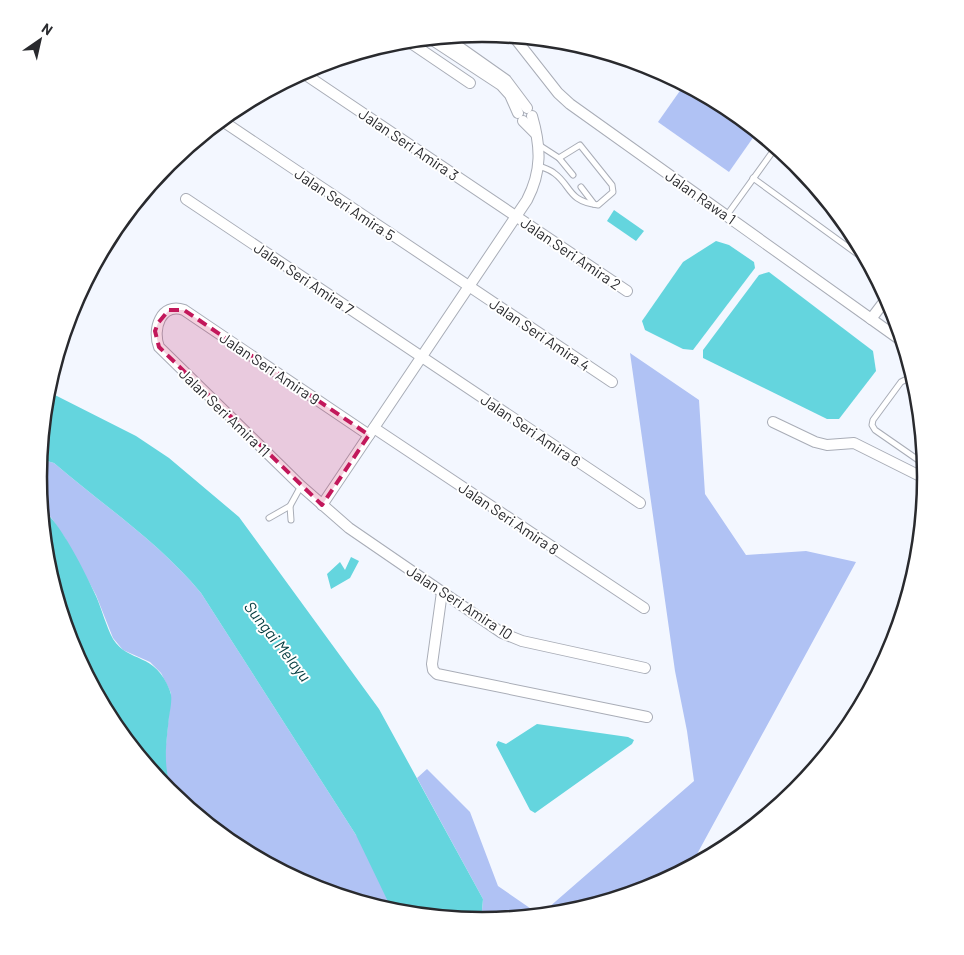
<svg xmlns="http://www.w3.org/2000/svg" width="964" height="955" viewBox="0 0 964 955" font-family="Barlow,sans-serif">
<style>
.green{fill:#b0c2f4}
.water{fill:#64d5de}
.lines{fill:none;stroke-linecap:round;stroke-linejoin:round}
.service-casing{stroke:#a9adb7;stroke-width:7}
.minor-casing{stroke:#a9adb7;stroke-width:12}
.service{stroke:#fff;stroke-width:5}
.minor{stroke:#fff;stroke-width:10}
.marked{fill:#c2185b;fill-opacity:0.2;stroke:#c2185b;stroke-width:4;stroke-dasharray:10 6;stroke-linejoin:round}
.labels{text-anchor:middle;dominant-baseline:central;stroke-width:4;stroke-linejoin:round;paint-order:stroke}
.street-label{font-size:15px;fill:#292a2e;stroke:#fff}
.water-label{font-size:16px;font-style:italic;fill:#023a3e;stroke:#fff}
.rim{fill:none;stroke:#292a2e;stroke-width:2.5}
</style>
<rect width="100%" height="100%" fill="#f3f7ff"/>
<g class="green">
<polygon points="684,85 729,109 757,132 729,172 658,122"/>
<polygon points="630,353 699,400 705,494 746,555 806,551 856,562 690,867 652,888 568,913 481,921 483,899 417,778 427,769 470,812 498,886 540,915 694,781 687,731 675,671"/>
<path d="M 40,459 L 54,463 C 104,506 159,542 201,593 L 356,835 L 365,841 L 395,913 L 312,887 L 235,846 L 174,796 L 164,765 L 171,693 L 161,673 L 150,662 L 123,650 L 113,638 L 96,595 L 65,538 L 48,513 L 41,509 L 38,477 Z"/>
</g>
<g class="water">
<polygon points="614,210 644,231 636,241 607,221"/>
<polygon points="716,241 729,245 754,262 755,268 693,350 683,349 645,330 642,321 683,262"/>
<polygon points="769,272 873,351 876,371 839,419 827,419 703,358 703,350 759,275"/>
<path d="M 47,391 L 136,436 L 169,458 L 239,517 L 379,709 L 483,899 L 481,921 L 393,912 L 356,835 L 201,593 C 159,542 104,506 54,463 L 40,459 Z"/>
<path d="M 41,509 C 59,519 87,576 96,596 C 102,610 106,626 113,639 C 129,664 155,651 170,691 C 173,698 170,710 169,717 C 166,747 162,767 174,796 L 113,724 L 72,647 L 47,564 Z"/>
<polygon points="351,557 359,561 350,578 331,589 327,574 340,562 345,570"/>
<polygon points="537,724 628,737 634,740 632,744 535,813 530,810 496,745 498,741 506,744"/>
</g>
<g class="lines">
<defs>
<g id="service">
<polyline points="559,158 573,175"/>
<path d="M 539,166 C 544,168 549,169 554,173 C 572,186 567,201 598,205 L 613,192 L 612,185 L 580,145 L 559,158 L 539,145"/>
<polyline points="753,178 867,261"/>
<polyline points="581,187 594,204"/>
<polyline points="727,215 776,147"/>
<polyline points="914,381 907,379 901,382 873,420 872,425 875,430 924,464"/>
<polyline points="269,518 290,506"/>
<polyline points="291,520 290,506 301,486"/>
</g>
<g id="minor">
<polyline points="445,37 506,80 527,108"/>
<polyline points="514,37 558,93 570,104 902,341"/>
<polyline points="431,39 501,85 510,95 518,113"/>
<polyline points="408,41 470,83"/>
<polyline points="303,73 627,291"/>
<polyline points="221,120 612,382"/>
<polyline points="523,121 535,133"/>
<polyline points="186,199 640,503"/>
<polyline points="871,319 887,298"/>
<polyline points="773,422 815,442 827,445 854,443 926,479"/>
<polyline points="374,428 644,608"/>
<path d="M 369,435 L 184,310 C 161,302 152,329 159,347 L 301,486 L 349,528 L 502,633 L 522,641 L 645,668"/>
<path d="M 322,505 L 527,200 C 542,171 541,147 532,116"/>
<polyline points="442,592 432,664 433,670 437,674 647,717"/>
</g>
</defs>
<use href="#service" class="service-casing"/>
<use href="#minor" class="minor-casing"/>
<use href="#service" class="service"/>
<use href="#minor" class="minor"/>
</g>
<path class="marked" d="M 169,310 L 184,310 L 369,435 L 322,505 L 159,347 L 155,331 L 158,323 Z"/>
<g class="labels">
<g class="street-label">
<text transform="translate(409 144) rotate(34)">Jalan Seri Amira 3</text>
<text transform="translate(701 197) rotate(35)">Jalan Rawa 1</text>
<text transform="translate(345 204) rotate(34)">Jalan Seri Amira 5</text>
<text transform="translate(571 253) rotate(34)">Jalan Seri Amira 2</text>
<text transform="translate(304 278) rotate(34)">Jalan Seri Amira 7</text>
<text transform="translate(540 334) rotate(34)">Jalan Seri Amira 4</text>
<text transform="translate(270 368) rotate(34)">Jalan Seri Amira 9</text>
<text transform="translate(225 412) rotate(44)">Jalan Seri Amira 11</text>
<text transform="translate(531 430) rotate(34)">Jalan Seri Amira 6</text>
<text transform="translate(509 518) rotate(34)">Jalan Seri Amira 8</text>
<text transform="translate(460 602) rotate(33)">Jalan Seri Amira 10</text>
</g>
<g class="water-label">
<text transform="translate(278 641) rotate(52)">Sungai Melayu</text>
</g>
</g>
<path d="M0 0H964V955H0ZM47 477a435 435 0 1 1 870 0a435 435 0 1 1-870 0Z" fill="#fff" fill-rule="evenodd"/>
<path class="rim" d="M47 477a435 435 0 1 1 870 0a435 435 0 1 1-870 0Z"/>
<g transform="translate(40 40) rotate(34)" stroke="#ffffff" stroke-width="4" paint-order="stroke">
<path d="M0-4L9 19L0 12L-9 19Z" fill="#292a2e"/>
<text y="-8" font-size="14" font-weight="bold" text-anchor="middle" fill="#292a2e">N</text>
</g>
</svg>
